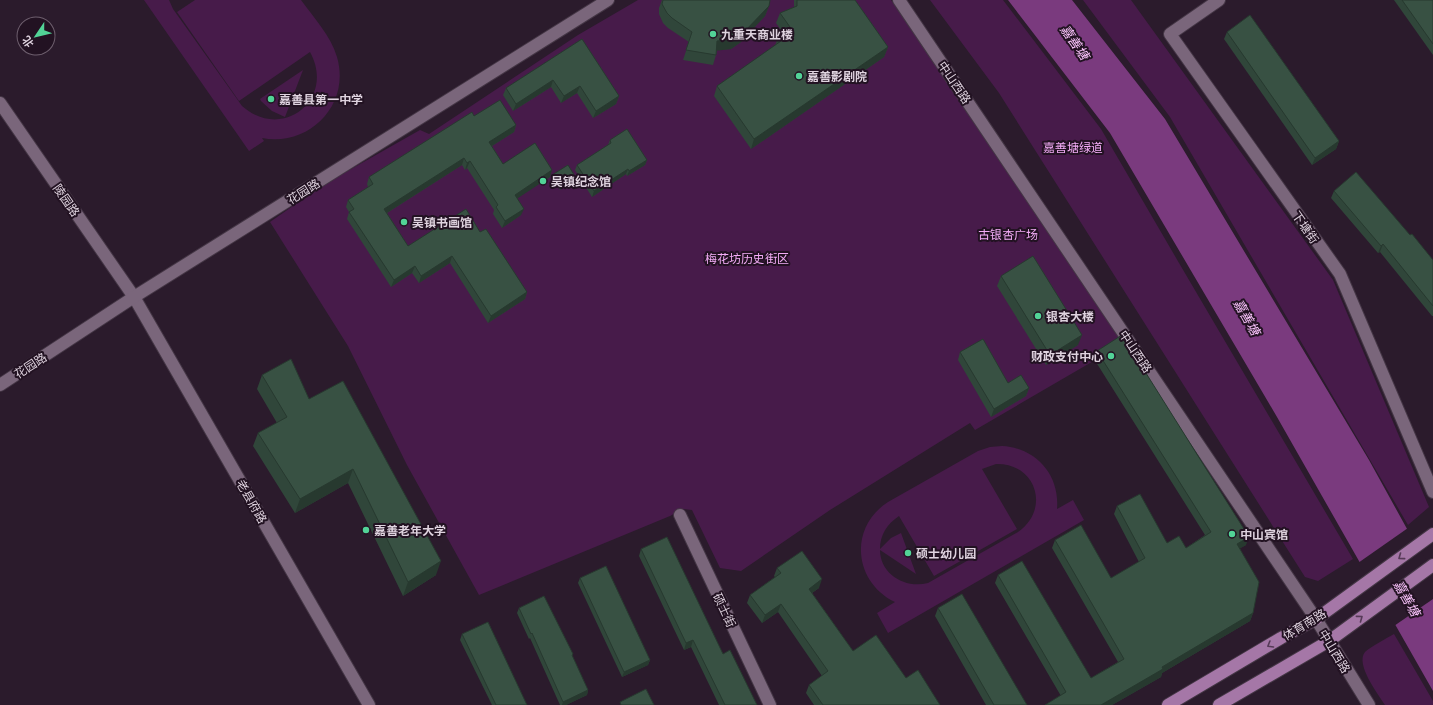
<svg xmlns="http://www.w3.org/2000/svg" width="1433" height="705" viewBox="0 0 1433 705" font-family="Commissioner,'Noto Sans SC',sans-serif">
<style>
.green{fill:#471b4a;fill-rule:evenodd}
.water{fill:#7a3a7e}
.pier{fill:#2b1b2c}
.lines{fill:none;stroke-linecap:round;stroke-linejoin:round}
.minor-casing{stroke:#443645;stroke-width:14}
.major-casing{stroke:#443645;stroke-width:14}
.minor{stroke:#7a667b;stroke-width:12}
.major{stroke:#a577a7;stroke-width:12}
.wall{fill:#30463a}
.shaded-wall{fill:#27392f}
.building{fill:#385143;stroke:#27392f}
.oneway{stroke:#563a57}
.poi-dot{fill:#52d397;stroke:#221222;stroke-width:1.5}
.labels{text-anchor:middle;dominant-baseline:central;stroke-width:4;stroke-linejoin:round;paint-order:stroke}
.poi-label{font-size:12px;font-weight:bold;fill:#dfd3df;stroke:#221222;text-anchor:start}
.street-label{font-size:12px;fill:#dfd3df;stroke:#221222}
.park-label{font-size:12px;fill:#f3acf6;stroke:#221222}
.water-label{font-size:13px;font-style:italic;fill:#f8c2fa;stroke:#221222}
</style>
<rect width="100%" height="100%" fill="#2b1b2c"/>
<g class="green">
<path d="M 144,0 L 169,0 L 173,9 L 242,106 C 283,142 336,99 310,52 L 239,101 L 177,12 L 195,0 L 301,0 C 314,18 331,36 337,57 C 351,105 309,147 262,138 L 264,141 L 249,151 Z"/>
<polygon points="638,0 891,0 1123,340 1090,363 975,430 970,423 830,510 741,571 720,568 692,510 683,509 670,516 479,595 407,465 348,346 270,222 323,185 420,130 429,134 578,35"/>
<polygon points="930,0 1003,0 1101,129 1179,263 1353,559 1318,581 1305,577 999,93"/>
<polygon points="1083,0 1131,0 1333,280 1429,507 1408,525 1170,117"/>
<polygon points="303,70 285,117 272,111 261,101 260,99"/>
<path d="M 1002,446 C 1036,448 1060,475 1057,509 L 1073,500 L 1084,520 L 888,633 L 877,613 L 895,602 C 854,582 848,528 888,502 L 978,451 L 990,447 ZM 996,464 C 1036,463 1051,509 1018,532 L 928,583 C 905,589 880,574 880,550 L 916,574 L 901,533 L 891,538 L 880,549 C 880,535 887,524 899,516 L 934,576 L 1017,529 L 982,469 Z"/>
<path d="M 1394,634 L 1433,701 L 1433,705 L 1385,705 C 1378,694 1355,664 1365,652 C 1370,647 1387,638 1394,634 Z"/>
</g>
<polygon class="water" points="1008,0 1072,0 1165,119 1369,460 1433,576 1433,691 1277,417 1110,133"/>
<polygon class="pier" points="1408,528 1433,572 1433,599 1394,626 1358,563"/>
<g class="lines">
<defs>
<g id="minor">
<polyline points="899,0 1316,619 1369,705"/>
<polyline points="1219,0 1170,34 1340,274 1433,492"/>
<polyline points="0,103 134,297 369,705"/>
<polyline points="0,385 134,297 608,0"/>
<polyline points="680,515 770,705"/>
</g>
<g id="major">
<polyline points="1168,705 1281,638 1316,619 1433,534"/>
<polyline points="1219,705 1329,641 1433,565"/>
</g>
</defs>
<use href="#minor" class="minor-casing"/>
<use href="#major" class="major-casing"/>
<use href="#minor" class="minor"/>
<use href="#major" class="major"/>
</g>
<g class="wall">
<polygon points="662,0 770,0 769,6 765,16 741,42 731,49 717,50 716,55 713,65 683,60 689,42 668,28 663,23 659,14 659,8"/>
<polygon points="794,0 855,0 888,47 884,57 751,149 714,96 717,86 775,46 778,37 783,33 776,23 780,13 794,7"/>
<polygon points="1394,0 1433,0 1433,55"/>
<polygon points="1227,32 1339,141 1336,149 1312,165 1224,39"/>
<polygon points="582,39 619,96 616,104 593,118 577,93 561,103 551,87 513,111 503,95 506,88"/>
<polygon points="474,116 516,125 514,132 492,146 503,164 550,177 517,198 521,215 502,228 493,214 494,210 467,168 465,170 462,165 387,213 408,246 480,232 527,292 525,299 488,323 450,263 419,283 412,273 391,287 347,219 349,212 346,207 348,200 368,187 367,184 369,177"/>
<polygon points="610,140 647,160 645,165 627,176 626,174 592,197 575,170 577,165 608,145"/>
<polygon points="552,175 575,180 560,190 552,178"/>
<polygon points="1334,191 1410,235 1433,260 1433,316 1432,316 1380,252 1378,253 1331,198"/>
<polygon points="1001,276 1078,345 1046,365 997,286"/>
<polygon points="1097,351 1246,545 1240,548 1253,613 1250,621 1162,673 1161,677 1112,705 1045,705 1061,696 995,583 998,575 1091,678 1118,662 1052,548 1055,540 1111,578 1139,562 1114,514 1117,506 1167,543 1186,548 1205,535 1094,359"/>
<polygon points="960,352 1008,383 1029,388 1026,396 991,417 958,360"/>
<polygon points="262,375 309,399 436,575 403,596 348,483 295,513 253,446 258,433 277,423 257,389"/>
<polygon points="641,549 723,654 757,705 719,705 691,647 684,650 639,556"/>
<polygon points="777,568 819,588 812,593 853,651 906,678 940,705 814,705 806,693 809,685 822,676 778,612 762,623 747,603 750,595 775,577 774,576"/>
<polygon points="580,578 650,660 648,665 622,677 578,583"/>
<polygon points="519,608 573,654 572,656 588,690 587,695 566,705 560,705 530,638 529,639 517,613"/>
<polygon points="938,608 1027,705 986,705 935,616"/>
<polygon points="462,634 527,705 492,705 460,640"/>
</g>
<g class="shaded-wall">
<polygon points="769,6 765,16 741,42 731,49 714,51 717,41"/>
<polygon points="888,47 884,57 751,149 754,139"/>
<polygon points="553,80 551,87 513,111 516,104"/>
<polygon points="580,86 577,93 561,103 564,96"/>
<polygon points="619,96 616,104 593,118 596,111"/>
<polygon points="516,125 514,132 487,149 489,142"/>
<polygon points="1339,141 1336,149 1312,165 1315,158"/>
<polygon points="464,158 462,165 382,216 384,209"/>
<polygon points="647,160 645,165 627,176 629,171"/>
<polygon points="470,161 467,168 465,170 467,163"/>
<polygon points="628,169 626,174 592,197 594,191"/>
<polygon points="552,170 550,177 512,202 515,195"/>
<polygon points="576,178 575,180 560,190 561,187"/>
<polygon points="524,209 521,215 502,228 505,221"/>
<polygon points="1383,244 1380,252 1378,253 1381,246"/>
<polygon points="452,256 450,263 419,283 421,276"/>
<polygon points="415,266 412,273 391,287 394,280"/>
<polygon points="527,292 525,299 488,323 491,316"/>
<polygon points="1082,335 1078,345 1046,365 1050,355"/>
<polygon points="1029,388 1026,396 991,417 994,409"/>
<polygon points="353,469 348,483 295,513 300,499"/>
<polygon points="1249,537 1246,545 1234,552 1237,544"/>
<polygon points="441,561 436,575 403,596 408,582"/>
<polygon points="822,579 819,588 806,597 809,589"/>
<polygon points="781,604 778,612 762,623 765,615"/>
<polygon points="1253,613 1250,621 1162,673 1161,677 1112,705 1101,705 1162,667"/>
<polygon points="693,640 691,647 684,650 686,643"/>
<polygon points="650,660 648,665 622,677 624,672"/>
<polygon points="588,690 587,695 566,705 562,705 563,702"/>
</g>
<g class="building">
<polygon points="663,0 770,0 769,6 744,32 735,39 717,41 716,55 686,50 692,32 672,18 667,13 662,4"/>
<polygon points="797,0 855,0 888,47 754,139 717,86 781,41 778,37 790,27 780,13 797,6"/>
<polygon points="1402,0 1433,0 1433,44"/>
<polygon points="1250,15 1339,141 1315,158 1227,32"/>
<polygon points="582,39 619,96 596,111 580,86 564,96 553,80 516,104 506,88"/>
<polygon points="500,100 516,125 489,142 503,164 535,143 552,170 515,195 524,209 505,221 496,207 498,205 470,161 467,163 464,158 384,209 408,246 466,209 480,232 486,229 527,292 491,316 452,256 421,276 415,266 394,280 349,212 354,209 348,200 373,184 369,177 472,112 474,116"/>
<polygon points="627,129 647,160 629,171 628,169 594,191 577,165 611,143 610,140"/>
<polygon points="568,165 576,178 561,187 552,175"/>
<polygon points="1356,172 1410,235 1412,234 1433,260 1433,306 1383,244 1381,246 1334,191"/>
<polygon points="1033,256 1082,335 1050,355 1001,276"/>
<polygon points="1122,335 1249,537 1237,544 1259,582 1253,613 1162,667 1163,669 1101,705 1045,705 1066,692 998,575 1022,561 1091,678 1124,659 1055,540 1081,525 1111,578 1145,558 1117,506 1140,494 1167,543 1179,536 1186,548 1211,532 1097,351"/>
<polygon points="983,339 1008,383 1021,375 1029,388 994,409 960,352"/>
<polygon points="291,359 309,399 343,381 441,561 408,582 353,469 300,499 258,433 287,417 262,375"/>
<polygon points="667,537 723,654 730,650 757,705 725,705 693,640 686,643 641,549"/>
<polygon points="802,551 822,579 809,589 853,651 876,635 906,678 918,670 940,705 823,705 809,685 828,671 781,604 765,615 750,595 781,573 777,568"/>
<polygon points="606,566 650,660 624,672 580,578"/>
<polygon points="962,594 1027,705 994,705 938,608"/>
<polygon points="544,596 573,654 572,655 588,690 563,702 532,633 531,634 519,608"/>
<polygon points="488,622 527,705 496,705 462,634"/>
<polygon points="646,689 654,705 621,705 620,702"/>
</g>
<defs><path id="oneway-chevron" d="M-2-3.5L2.5 0L-2 3.5" fill="none" stroke-width="1.6" stroke-linecap="round" stroke-linejoin="round"/></defs>
<g class="oneway">
<use href="#oneway-chevron" transform="translate(1401 557) rotate(144)"/>
<use href="#oneway-chevron" transform="translate(1360 618) rotate(-36)"/>
<use href="#oneway-chevron" transform="translate(1270 645) rotate(149)"/>
</g>
<g class="poi-dot">
<circle cx="713" cy="34" r="4"/>
<circle cx="799" cy="76" r="4"/>
<circle cx="271" cy="99" r="4"/>
<circle cx="543" cy="181" r="4"/>
<circle cx="404" cy="222" r="4"/>
<circle cx="1038" cy="316" r="4"/>
<circle cx="1111" cy="356" r="4"/>
<circle cx="366" cy="530" r="4"/>
<circle cx="1232" cy="534" r="4"/>
<circle cx="908" cy="553" r="4"/>
</g>
<g class="labels">
<g class="poi-label">
<text x="721" y="34">九重天商业楼</text>
<text x="807" y="76">嘉善影剧院</text>
<text x="279" y="99">嘉善县第一中学</text>
<text x="551" y="181">吴镇纪念馆</text>
<text x="412" y="222">吴镇书画馆</text>
<text x="1046" y="316">银杏大楼</text>
<text x="1103" y="356" text-anchor="end">财政支付中心</text>
<text x="374" y="530">嘉善老年大学</text>
<text x="1240" y="534">中山宾馆</text>
<text x="916" y="553">硕士幼儿园</text>
</g>
<g class="street-label">
<text transform="translate(955 82) rotate(56)">中山西路</text>
<text transform="translate(303 191) rotate(-32)">花园路</text>
<text transform="translate(67 200) rotate(55)">陵园路</text>
<text transform="translate(1306 227) rotate(55)">下塘街</text>
<text transform="translate(1136 351) rotate(56)">中山西路</text>
<text transform="translate(30 365) rotate(-33)">花园路</text>
<text transform="translate(252 501) rotate(60)">老县府路</text>
<text transform="translate(725 610) rotate(65)">硕士街</text>
<text transform="translate(1304 624) rotate(-31)">体育南路</text>
<text transform="translate(1335 651) rotate(59)">中山西路</text>
</g>
<g class="park-label">
<text x="1073" y="147">嘉善塘绿道</text>
<text x="1008" y="234">古银杏广场</text>
<text x="747" y="258">梅花坊历史街区</text>
</g>
<g class="water-label">
<text transform="translate(1075 42) rotate(55)">嘉善塘</text>
<text transform="translate(1247 317) rotate(60)">嘉善塘</text>
<text transform="translate(1407 598) rotate(60)">嘉善塘</text>
</g>
</g>
<g transform="translate(36 36) rotate(235)"><circle r="19" fill="#221222" stroke="#6e5f6e"/>
<path d="M0-3L7 15L0 10L-7 15Z" fill="#52d397"/>
<text y="-6" font-size="11" font-weight="bold" text-anchor="middle" fill="#dfd3df">北</text>
</g>
</svg>
